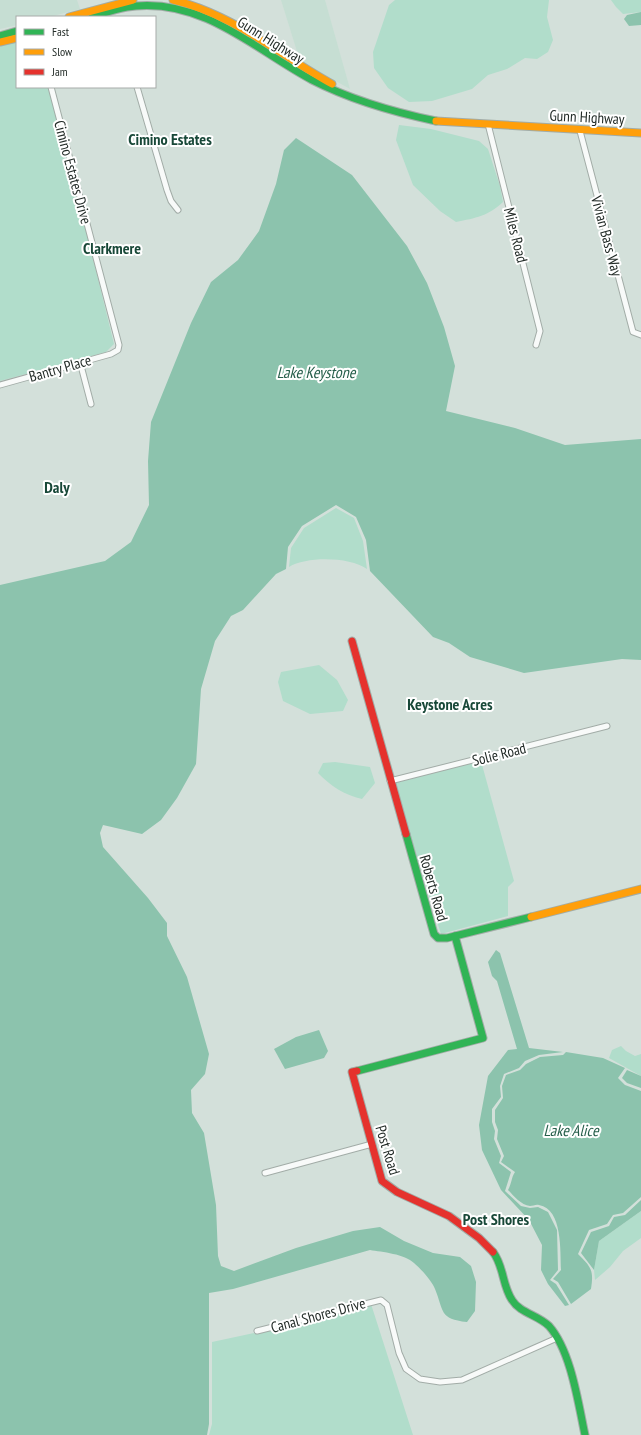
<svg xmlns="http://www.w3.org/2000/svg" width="641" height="1435" viewBox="0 0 641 1435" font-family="'PT Sans Narrow',sans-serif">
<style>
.built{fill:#c6ded3}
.green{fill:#b1ddcb}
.water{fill:#8cc3ad}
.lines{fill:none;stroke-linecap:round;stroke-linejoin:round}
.street-casing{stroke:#a2aca7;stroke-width:7}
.fast-casing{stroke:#a2aca7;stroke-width:9}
.slow-casing{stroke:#a2aca7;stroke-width:9}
.jam-casing{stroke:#a2aca7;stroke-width:9}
.street{stroke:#f8faf9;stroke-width:5}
.fast{stroke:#30b455;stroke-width:7}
.slow{stroke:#ff9f0a;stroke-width:7}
.jam{stroke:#e5322d;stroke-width:7}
.labels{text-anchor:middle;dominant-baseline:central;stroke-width:4;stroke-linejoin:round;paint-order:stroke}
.street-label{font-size:15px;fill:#232c28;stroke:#fff}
.neighbourhood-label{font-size:16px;font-weight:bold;fill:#184838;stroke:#fff}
.water-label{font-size:16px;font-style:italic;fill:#265f4b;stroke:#fff}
</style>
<rect width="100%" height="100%" fill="#d3e0da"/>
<g class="built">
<polygon points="0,0 77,0 80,9 49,17 17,17 17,25 0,29"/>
<polygon points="281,0 325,0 350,89 300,61"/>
</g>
<g class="green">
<polygon points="395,0 549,0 547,17 553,40 548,52 537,59 525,58 507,69 488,75 472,89 432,101 409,102 388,88 374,68 373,52 389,5"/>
<polygon points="611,0 641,0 641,12 623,14 616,7"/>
<polygon points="17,40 17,87 51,87 114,344 106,352 0,381 0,45"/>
<path d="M 399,125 L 431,129 L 479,141 L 488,149 L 500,186 L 503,202 C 488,216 476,218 456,222 L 440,211 L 413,185 L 396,140 Z"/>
<path d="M 336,508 L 354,518 L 363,541 L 367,569 C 350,557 307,556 289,567 L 291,548 L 304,528 Z"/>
<polygon points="319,665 337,680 348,700 343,711 310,714 283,701 278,682 281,672"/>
<polygon points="481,761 514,881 508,887 508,916 441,934 394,783"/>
<path d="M 335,762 L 370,767 L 375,783 L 362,799 C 344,795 331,786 318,773 L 323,763 Z"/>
<polygon points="621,1046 626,1051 635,1056 641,1054 641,1076 609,1058 612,1050"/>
<polygon points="641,1211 641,1238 623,1251 610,1267 595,1280 594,1270 599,1241"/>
<polygon points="371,1304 413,1435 209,1435 212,1424 212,1342 254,1333 255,1334"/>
</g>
<g class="water">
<polygon points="641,12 641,25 629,26 624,19 627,15"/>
<path d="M 296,138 L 352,175 L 407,246 L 427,283 L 444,327 L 455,366 L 446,411 L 515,428 L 565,445 L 641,439 L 641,660 L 622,659 L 524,673 L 470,657 L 449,643 L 433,637 L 370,571 L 366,540 L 356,517 L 336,505 L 302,526 L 288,547 L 286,569 L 276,574 L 243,610 L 231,616 L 215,641 L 201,689 L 196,764 L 177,798 L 161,820 L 142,834 L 103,825 L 100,833 L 103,847 L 148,898 L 167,923 L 167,936 L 187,977 L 209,1054 L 205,1074 L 191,1090 L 192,1113 L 204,1133 L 216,1205 L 218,1256 L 221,1266 L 234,1271 L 296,1248 L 353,1231 L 380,1227 L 404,1241 L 433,1253 L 460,1257 L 471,1266 L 476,1282 L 475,1311 L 467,1322 C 439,1319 444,1311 435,1289 C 432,1281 421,1269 414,1263 C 405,1254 382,1252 370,1250 L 233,1289 L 209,1293 L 209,1424 L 207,1435 L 0,1435 L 0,585 L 105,561 L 131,542 L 149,505 L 148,461 L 151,422 L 191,323 L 211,282 L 238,260 L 259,231 L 276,184 L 284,150 Z"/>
<polygon points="496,950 500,953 529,1048 563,1052 539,1055 525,1061 519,1068 504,1074 500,1086 501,1097 492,1109 492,1122 495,1131 494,1139 501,1156 499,1163 511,1172 505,1191 521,1206 530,1208 538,1207 548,1212 557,1230 558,1270 550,1280 556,1284 569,1305 565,1306 548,1284 541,1270 542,1245 529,1220 501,1190 482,1150 479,1125 488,1076 508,1050 517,1049 497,981 492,976 488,962"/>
<polygon points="319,1030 328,1051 324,1058 285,1069 274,1049 296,1037"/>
<path d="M 566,1052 L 603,1058 L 625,1068 L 618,1078 L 625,1085 L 641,1091 L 641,1197 L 623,1213 L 613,1215 L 607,1224 L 589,1230 L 578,1254 C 591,1267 594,1270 591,1289 L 571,1304 L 558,1282 L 553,1279 L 561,1270 C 560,1252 563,1209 539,1205 C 536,1204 533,1206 530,1206 C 521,1205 514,1196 508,1190 C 512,1183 511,1178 515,1172 L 501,1162 L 504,1156 L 497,1139 L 498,1130 L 495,1122 L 495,1110 L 503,1098 L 502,1086 L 506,1075 L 520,1070 L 526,1064 L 540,1057 L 563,1055 Z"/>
<polygon points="627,1070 641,1076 641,1088 627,1083 622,1078"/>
<polygon points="641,1200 641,1211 599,1241 594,1270 581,1253 591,1232 609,1226 614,1217 625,1215"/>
</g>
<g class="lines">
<defs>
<g id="street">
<polyline points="137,87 167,190 171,201 178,210"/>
<polyline points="488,124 540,331 536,345"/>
<polyline points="580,131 633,332 641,335"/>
<polyline points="80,362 91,404"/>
<polyline points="0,385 111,354 118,350 119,345 51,87"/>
<polyline points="390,781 607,726"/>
<polyline points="265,1173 372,1144"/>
<polyline points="257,1331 381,1300 387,1305 399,1353 406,1369 420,1379 440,1382 462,1380 557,1338"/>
</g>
<g id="fast">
<path d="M 92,17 C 106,12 121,7 136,6 C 205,0 256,50 312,80 C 351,100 393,112 436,121"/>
<polyline points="0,36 17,31"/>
<polyline points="406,834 434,934 438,938 447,938 531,917"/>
<polyline points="357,1071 483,1038 455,936"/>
<path d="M 493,1252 C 504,1266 502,1285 512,1300 C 520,1313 538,1315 549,1326 C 571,1351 578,1402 585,1435"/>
</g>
<g id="slow">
<path d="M 173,0 C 233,14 279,55 332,84"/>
<polyline points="69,17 133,0"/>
<polyline points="0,42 17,38"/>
<polyline points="436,121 641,133"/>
<polyline points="531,917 641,889"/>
</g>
<g id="jam">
<polyline points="352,641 406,834"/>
<polyline points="357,1071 352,1072 382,1181 397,1192 449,1216 479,1238 493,1252"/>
</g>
</defs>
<use href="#street" class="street-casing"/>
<use href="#fast" class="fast-casing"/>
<use href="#slow" class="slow-casing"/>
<use href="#jam" class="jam-casing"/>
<use href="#street" class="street"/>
<use href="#fast" class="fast"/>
<use href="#slow" class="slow"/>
<use href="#jam" class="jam"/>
</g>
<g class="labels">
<g class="street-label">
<text transform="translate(271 40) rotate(32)">Gunn Highway</text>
<text transform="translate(587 117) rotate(3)">Gunn Highway</text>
<text transform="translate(73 172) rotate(75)">Cimino Estates Drive</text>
<text transform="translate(516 235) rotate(76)">Miles Road</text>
<text transform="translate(607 236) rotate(75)">Vivian Bass Way</text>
<text transform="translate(60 368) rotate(-16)">Bantry Place</text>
<text transform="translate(499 754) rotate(-14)">Solie Road</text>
<text transform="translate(434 888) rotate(74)">Roberts Road</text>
<text transform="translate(388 1150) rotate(73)">Post Road</text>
<text transform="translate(318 1315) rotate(-15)">Canal Shores Drive</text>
</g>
<g class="neighbourhood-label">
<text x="170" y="139">Cimino Estates</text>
<text x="112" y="248">Clarkmere</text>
<text x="57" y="487">Daly</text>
<text x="450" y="704">Keystone Acres</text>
<text x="496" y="1219">Post Shores</text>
</g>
<g class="water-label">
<text x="316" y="372">Lake Keystone</text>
<text x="571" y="1130">Lake Alice</text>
</g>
</g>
<rect x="16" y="16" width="140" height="72" fill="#ffffff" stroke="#a7aba9"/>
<rect x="24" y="29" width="20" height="6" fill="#30b455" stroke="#a7aba9"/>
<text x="52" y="36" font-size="12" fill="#232c28">Fast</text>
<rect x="24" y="49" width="20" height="6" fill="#ff9f0a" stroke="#a7aba9"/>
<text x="52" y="56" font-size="12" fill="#232c28">Slow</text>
<rect x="24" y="69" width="20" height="6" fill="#e5322d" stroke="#a7aba9"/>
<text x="52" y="76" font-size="12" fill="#232c28">Jam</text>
</svg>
